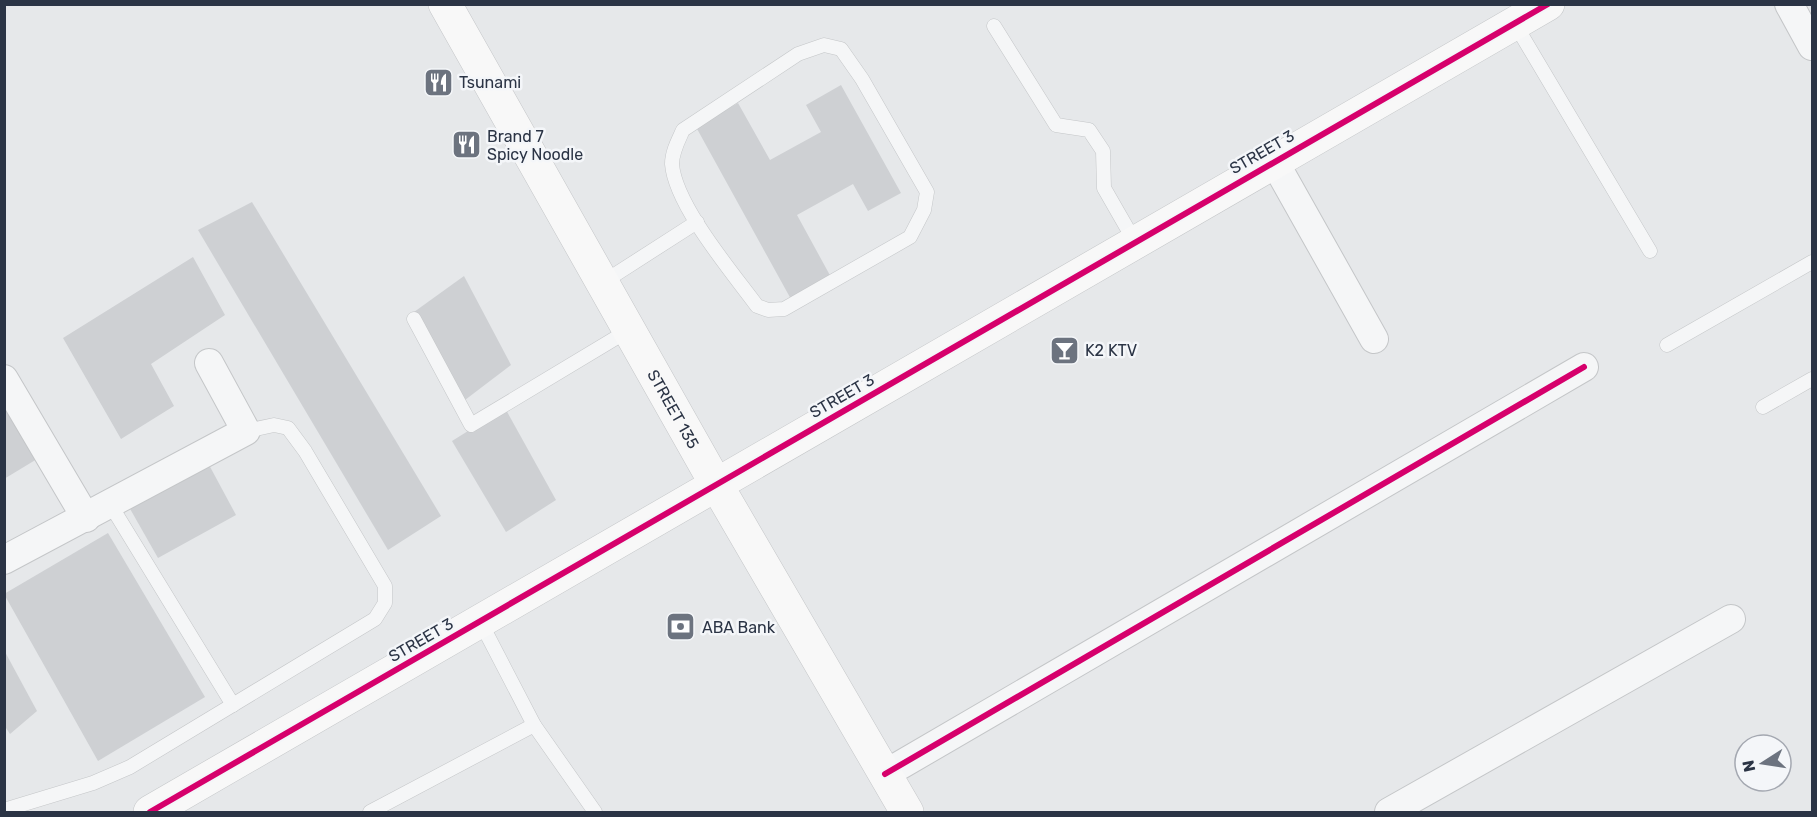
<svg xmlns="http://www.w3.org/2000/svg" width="1817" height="817" viewBox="0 0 1817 817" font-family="Rubik,sans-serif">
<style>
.building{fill:#ced0d3}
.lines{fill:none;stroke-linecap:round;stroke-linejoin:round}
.lane-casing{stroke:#c4c6c8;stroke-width:15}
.street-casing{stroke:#c4c6c8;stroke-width:30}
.secondary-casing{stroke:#c4c6c8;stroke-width:34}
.lane{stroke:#f5f6f7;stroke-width:14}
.street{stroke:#f5f6f7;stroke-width:28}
.secondary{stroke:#f8f8f8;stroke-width:33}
.cycleway-casing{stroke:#f4f6f9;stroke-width:10}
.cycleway{stroke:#d6006c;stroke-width:6}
.labels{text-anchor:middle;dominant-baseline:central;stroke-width:5;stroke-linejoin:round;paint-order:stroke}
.poi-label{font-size:16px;fill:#2b3445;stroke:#f4f6f9;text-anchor:start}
.street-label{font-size:16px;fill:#2b3445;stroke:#f4f6f9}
</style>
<rect width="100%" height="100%" fill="#e6e8ea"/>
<g class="building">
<polygon points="841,85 901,193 868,211 853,184 797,215 832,279 792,301 696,127 738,103 770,160 821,132 806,105"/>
<polygon points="252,202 441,516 388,550 198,230"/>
<polygon points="193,257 225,315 151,364 174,406 121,439 63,338"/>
<polygon points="464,276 511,365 465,400 414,312"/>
<polygon points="4,407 37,459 4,479"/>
<polygon points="505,408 556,500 506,532 452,441"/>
<polygon points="208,463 236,515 158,558 129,507"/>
<polygon points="108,533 205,697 98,761 4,594"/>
<polygon points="4,650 37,711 10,734 4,725"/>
</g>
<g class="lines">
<defs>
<g id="lane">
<polyline points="1515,24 1650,251"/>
<polyline points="994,26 1056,125 1089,130 1103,151 1104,188 1135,242"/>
<path d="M 824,45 L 841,49 L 862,79 L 927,192 L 924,210 L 910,237 L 784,309 L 768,310 L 757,306 C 732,272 675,205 672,164 C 672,152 678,141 683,130 L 798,54 Z"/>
<polyline points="602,283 697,222"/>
<polyline points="414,319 471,425 629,330"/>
<polyline points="1667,345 1812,262"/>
<polyline points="1763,407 1812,379"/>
<polyline points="110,504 233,705"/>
<polyline points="480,621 534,725 595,812"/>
<polyline points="4,810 93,783 130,767 375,619 385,603 385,586 305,451 288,428 274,425 246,431"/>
<polyline points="370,812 534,725"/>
</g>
<g id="street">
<polyline points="1789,4 1812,46"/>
<polyline points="1274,161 1374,339"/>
<polyline points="4,379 86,518"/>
<polyline points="4,560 246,431 209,363"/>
<polyline points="885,774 1584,367"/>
<polyline points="1389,812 1731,619"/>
</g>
<g id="secondary">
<path id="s1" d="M 445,4 L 716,484 L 907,812"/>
<polyline points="150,812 1548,4"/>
</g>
</defs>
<use href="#lane" class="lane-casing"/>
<use href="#street" class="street-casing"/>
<use href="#secondary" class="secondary-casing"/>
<use href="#lane" class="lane"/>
<use href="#street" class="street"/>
<use href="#secondary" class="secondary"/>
<defs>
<g id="cycleway">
<polyline points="885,774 1584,367"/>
<polyline points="150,812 1548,4"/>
</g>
</defs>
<use href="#cycleway" class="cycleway-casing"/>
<use href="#cycleway" class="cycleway"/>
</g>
<defs>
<symbol id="restaurant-square" viewBox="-11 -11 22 22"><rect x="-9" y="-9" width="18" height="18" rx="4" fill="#6c737f" stroke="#f4f6f9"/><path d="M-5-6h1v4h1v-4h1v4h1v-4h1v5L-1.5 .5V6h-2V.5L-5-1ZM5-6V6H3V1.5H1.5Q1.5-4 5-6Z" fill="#fff"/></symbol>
<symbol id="bar-square" viewBox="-11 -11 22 22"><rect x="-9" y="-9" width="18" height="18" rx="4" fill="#6c737f" stroke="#f4f6f9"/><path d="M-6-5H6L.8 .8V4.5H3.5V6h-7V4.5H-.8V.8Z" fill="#fff"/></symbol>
<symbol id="bank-square" viewBox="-11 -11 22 22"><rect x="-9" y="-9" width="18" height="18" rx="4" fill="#6c737f" stroke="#f4f6f9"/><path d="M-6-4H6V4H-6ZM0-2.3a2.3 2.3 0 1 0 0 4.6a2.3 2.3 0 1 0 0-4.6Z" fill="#fff"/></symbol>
</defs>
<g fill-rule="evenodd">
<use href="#restaurant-square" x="422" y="66" width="33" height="33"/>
<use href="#restaurant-square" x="450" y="128" width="33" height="33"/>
<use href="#bar-square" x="1048" y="334" width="33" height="33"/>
<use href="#bank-square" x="664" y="610" width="33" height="33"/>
</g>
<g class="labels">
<g class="poi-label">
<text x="459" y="82">Tsunami</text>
<text x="487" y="136">Brand 7<tspan x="487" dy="18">Spicy Noodle</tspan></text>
<text x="1085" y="350">K2 KTV</text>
<text x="702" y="627">ABA Bank</text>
</g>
<g class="street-label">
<text transform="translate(1262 152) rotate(-30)">STREET 3</text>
<text transform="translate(842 396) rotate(-30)">STREET 3</text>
<text stroke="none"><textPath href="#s1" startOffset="465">STREET 135</textPath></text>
<text transform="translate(421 640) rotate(-30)">STREET 3</text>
</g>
</g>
<rect width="1817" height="817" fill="none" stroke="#2b3445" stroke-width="12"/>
<g transform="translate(1763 763) rotate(258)"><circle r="28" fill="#f4f6f9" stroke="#a4a8b1" stroke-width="1.5"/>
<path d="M0-4.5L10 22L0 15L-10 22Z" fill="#6c737f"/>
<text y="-9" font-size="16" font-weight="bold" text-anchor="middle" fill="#2b3445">N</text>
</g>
</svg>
